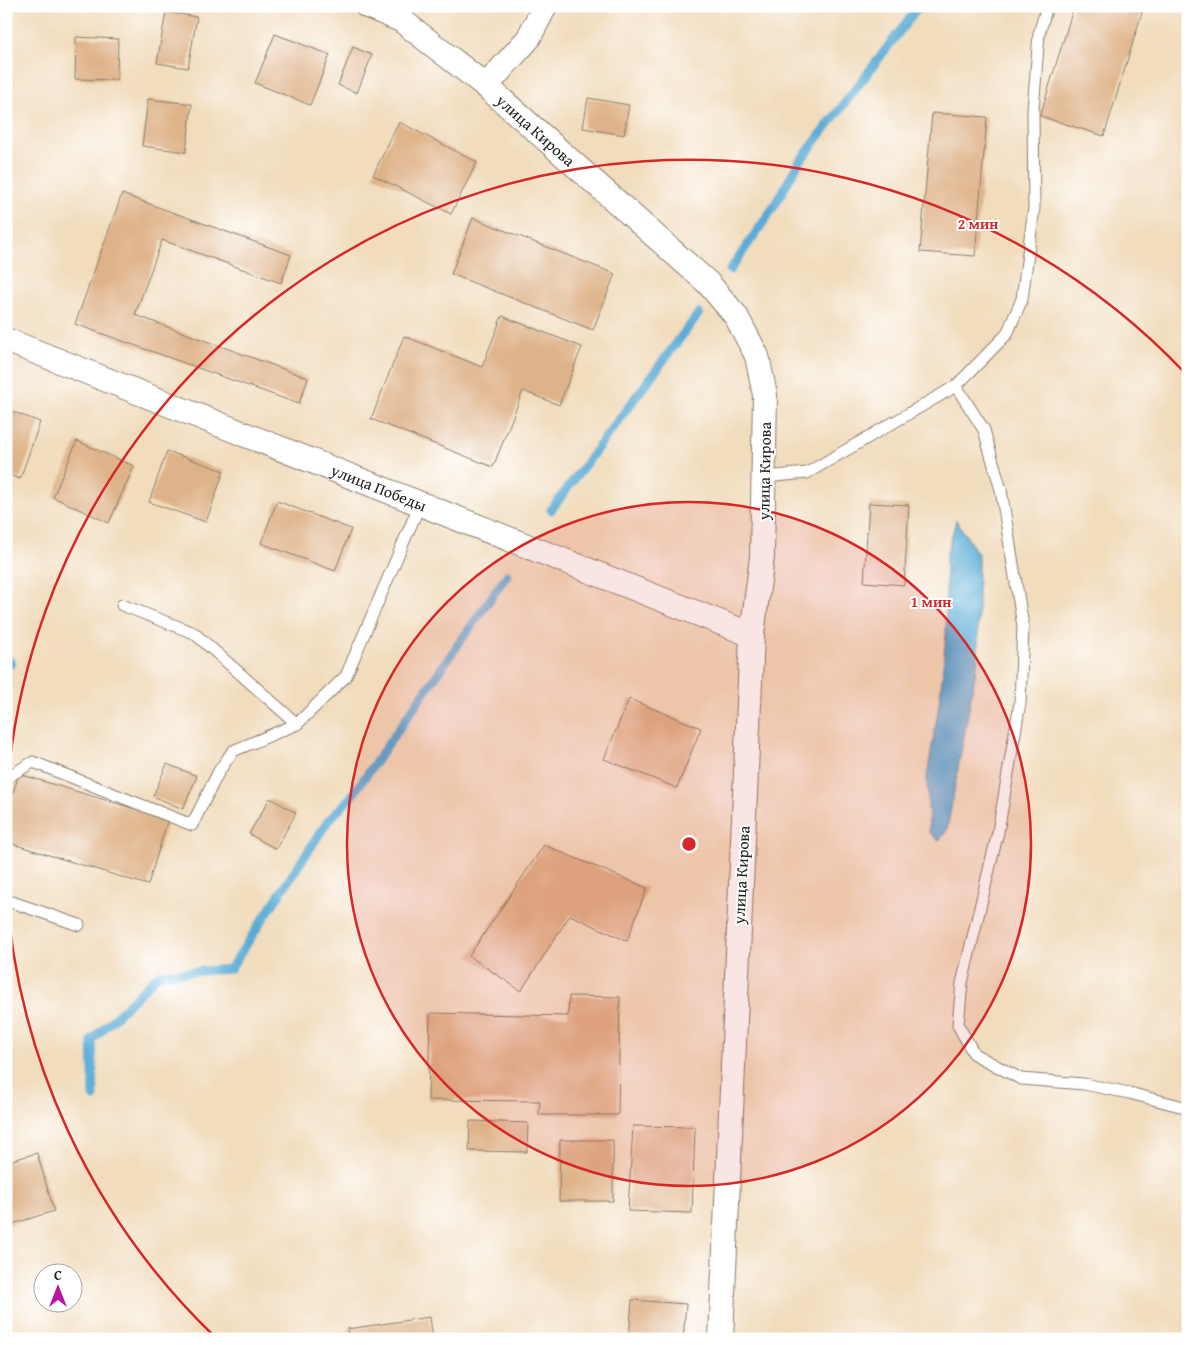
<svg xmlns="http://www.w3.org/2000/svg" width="1194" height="1345" viewBox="0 0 1194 1345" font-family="'Gentium Book Plus',serif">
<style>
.water{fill:#5aabd5;stroke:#3b6478}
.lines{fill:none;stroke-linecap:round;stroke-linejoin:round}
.stream{stroke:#5aabd5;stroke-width:9}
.building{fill:#dfb389}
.lane-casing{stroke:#867c6c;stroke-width:13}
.street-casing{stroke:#867c6c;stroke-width:26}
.lane{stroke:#fff;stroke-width:11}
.street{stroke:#fff;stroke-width:24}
.ring{fill:none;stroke:#d62828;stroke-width:2.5}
.labels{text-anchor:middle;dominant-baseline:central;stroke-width:4;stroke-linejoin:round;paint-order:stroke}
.street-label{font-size:16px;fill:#1c1c1c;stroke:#fff}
.centre{fill:#d62828;stroke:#fff;stroke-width:2.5}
.ring-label{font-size:15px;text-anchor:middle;font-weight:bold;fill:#d62828;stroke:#fff;stroke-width:4;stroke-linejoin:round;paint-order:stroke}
</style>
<rect width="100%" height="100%" fill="#fff"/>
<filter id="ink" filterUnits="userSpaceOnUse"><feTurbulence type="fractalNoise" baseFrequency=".02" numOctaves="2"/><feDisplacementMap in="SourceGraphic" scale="10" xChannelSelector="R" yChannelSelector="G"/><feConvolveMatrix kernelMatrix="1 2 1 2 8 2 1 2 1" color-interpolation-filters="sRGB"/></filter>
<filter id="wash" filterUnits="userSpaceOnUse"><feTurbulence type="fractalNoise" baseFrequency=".0096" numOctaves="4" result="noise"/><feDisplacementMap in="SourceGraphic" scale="20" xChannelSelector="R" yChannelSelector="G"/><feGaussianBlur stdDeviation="1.12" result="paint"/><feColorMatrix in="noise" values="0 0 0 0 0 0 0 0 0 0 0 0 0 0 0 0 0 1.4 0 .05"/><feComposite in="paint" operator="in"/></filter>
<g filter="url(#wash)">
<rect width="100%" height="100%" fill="#f1dcbc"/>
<polygon class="water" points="956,520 978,554 978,659 947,830 939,841 929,832 927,777 940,698 946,634 946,558"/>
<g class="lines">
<g class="stream">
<polyline points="730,270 773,208 798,164 919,6"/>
<polyline points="551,510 699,313"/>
<polyline points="6,655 11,664"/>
<polyline points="94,1097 92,1040 159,974 230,969 328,821 351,797 507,575"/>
</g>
</g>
<g id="blocks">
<g class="building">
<polygon points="1074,6 1144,6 1104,136 1040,116"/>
<polygon points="166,12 197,17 188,68 157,63"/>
<polygon points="275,34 330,55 310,105 255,83"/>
<polygon points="76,37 118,39 117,80 75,79"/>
<polygon points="353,47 372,55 357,93 338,85"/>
<polygon points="588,98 629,105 624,135 583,128"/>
<polygon points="148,99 192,104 186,152 142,146"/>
<polygon points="932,113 987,117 975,256 920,252"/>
<polygon points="399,122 477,162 451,214 373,175"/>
<polygon points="122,194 291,255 281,283 162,240 135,315 308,378 299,404 75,324"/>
<polygon points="473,218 615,274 593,330 451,274"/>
<polygon points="502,316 582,347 559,405 523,391 493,467 371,419 404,336 482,367"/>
<polygon points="11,411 40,422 20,479 6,474 6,423"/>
<polygon points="77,441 134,466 109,523 53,497"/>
<polygon points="167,451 224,471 206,522 149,502"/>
<polygon points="277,501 351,529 335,571 261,543"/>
<polygon points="869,503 909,505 904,585 864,582"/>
<polygon points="629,699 701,728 677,788 604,759"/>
<polygon points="167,764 197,776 183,809 153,796"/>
<polygon points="19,774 168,819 148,885 6,842 6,815"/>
<polygon points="270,798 296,813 276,849 249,834"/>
<polygon points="544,845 647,888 627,941 570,915 521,991 469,956"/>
<polygon points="569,996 620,997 618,1115 539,1115 540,1101 428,1100 430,1013 568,1016"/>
<polygon points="470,1121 528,1123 527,1152 469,1151"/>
<polygon points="633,1126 695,1127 692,1213 628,1211"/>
<polygon points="560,1140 613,1140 613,1201 559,1201"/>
<polygon points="37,1153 54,1211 6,1226 6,1162"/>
<polygon points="632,1300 686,1304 683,1339 629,1339"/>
<polygon points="430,1317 433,1339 349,1339 347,1329"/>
</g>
</g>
</g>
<g filter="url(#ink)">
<use href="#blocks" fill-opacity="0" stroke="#867c6c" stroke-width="1"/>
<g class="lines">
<defs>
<g id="lane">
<polyline points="1047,6 1039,34 1033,110 1034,208 1022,299 1007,334 956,386 984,430 1001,490 1023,626 1020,703 998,832 962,983 958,1025 974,1054 1021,1079 1084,1084 1129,1093 1188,1108"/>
<polyline points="765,477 807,473 956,386"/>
<polyline points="122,605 194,633 297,724"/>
<polyline points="6,778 33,762 192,825 219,771 233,751 297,724 346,676 420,504"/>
<polyline points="6,900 79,925"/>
</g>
<g id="street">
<path id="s1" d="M 367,6 L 401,20 L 486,86 L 708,283 L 736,316 L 757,356 L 765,395 L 762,557 L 752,635 L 721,1339"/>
<polyline points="486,86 528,39 545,6"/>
<path id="s2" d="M 6,340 L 752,635"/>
</g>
</defs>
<use href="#lane" class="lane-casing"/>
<use href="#street" class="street-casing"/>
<use href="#lane" class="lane"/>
<use href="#street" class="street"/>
</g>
</g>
<circle cx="689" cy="844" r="342" fill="#d62828" fill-opacity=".12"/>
<g class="ring">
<circle cx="689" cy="844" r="342"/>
<path d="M214 1336A684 684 0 0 1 6 886M6 802A684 684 0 0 1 1185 373"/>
</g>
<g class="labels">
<g class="street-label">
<text stroke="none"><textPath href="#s1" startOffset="211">улица Кирова</textPath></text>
<text transform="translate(764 471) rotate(-89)">улица Кирова</text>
<text stroke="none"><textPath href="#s2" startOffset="401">улица Победы</textPath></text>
<text transform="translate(741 875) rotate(-87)">улица Кирова</text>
</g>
</g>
<circle cx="689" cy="844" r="8" class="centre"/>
<g class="ring-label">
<text x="978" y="229">2 мин</text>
<text x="931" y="607">1 мин</text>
</g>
<rect width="1194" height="1345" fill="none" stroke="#fff" stroke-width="25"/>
<g transform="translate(58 1288)"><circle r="24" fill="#ffffff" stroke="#a4a4a4"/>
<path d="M0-4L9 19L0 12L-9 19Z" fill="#b5179e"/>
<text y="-8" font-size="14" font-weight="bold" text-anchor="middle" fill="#1c1c1c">С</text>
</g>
</svg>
